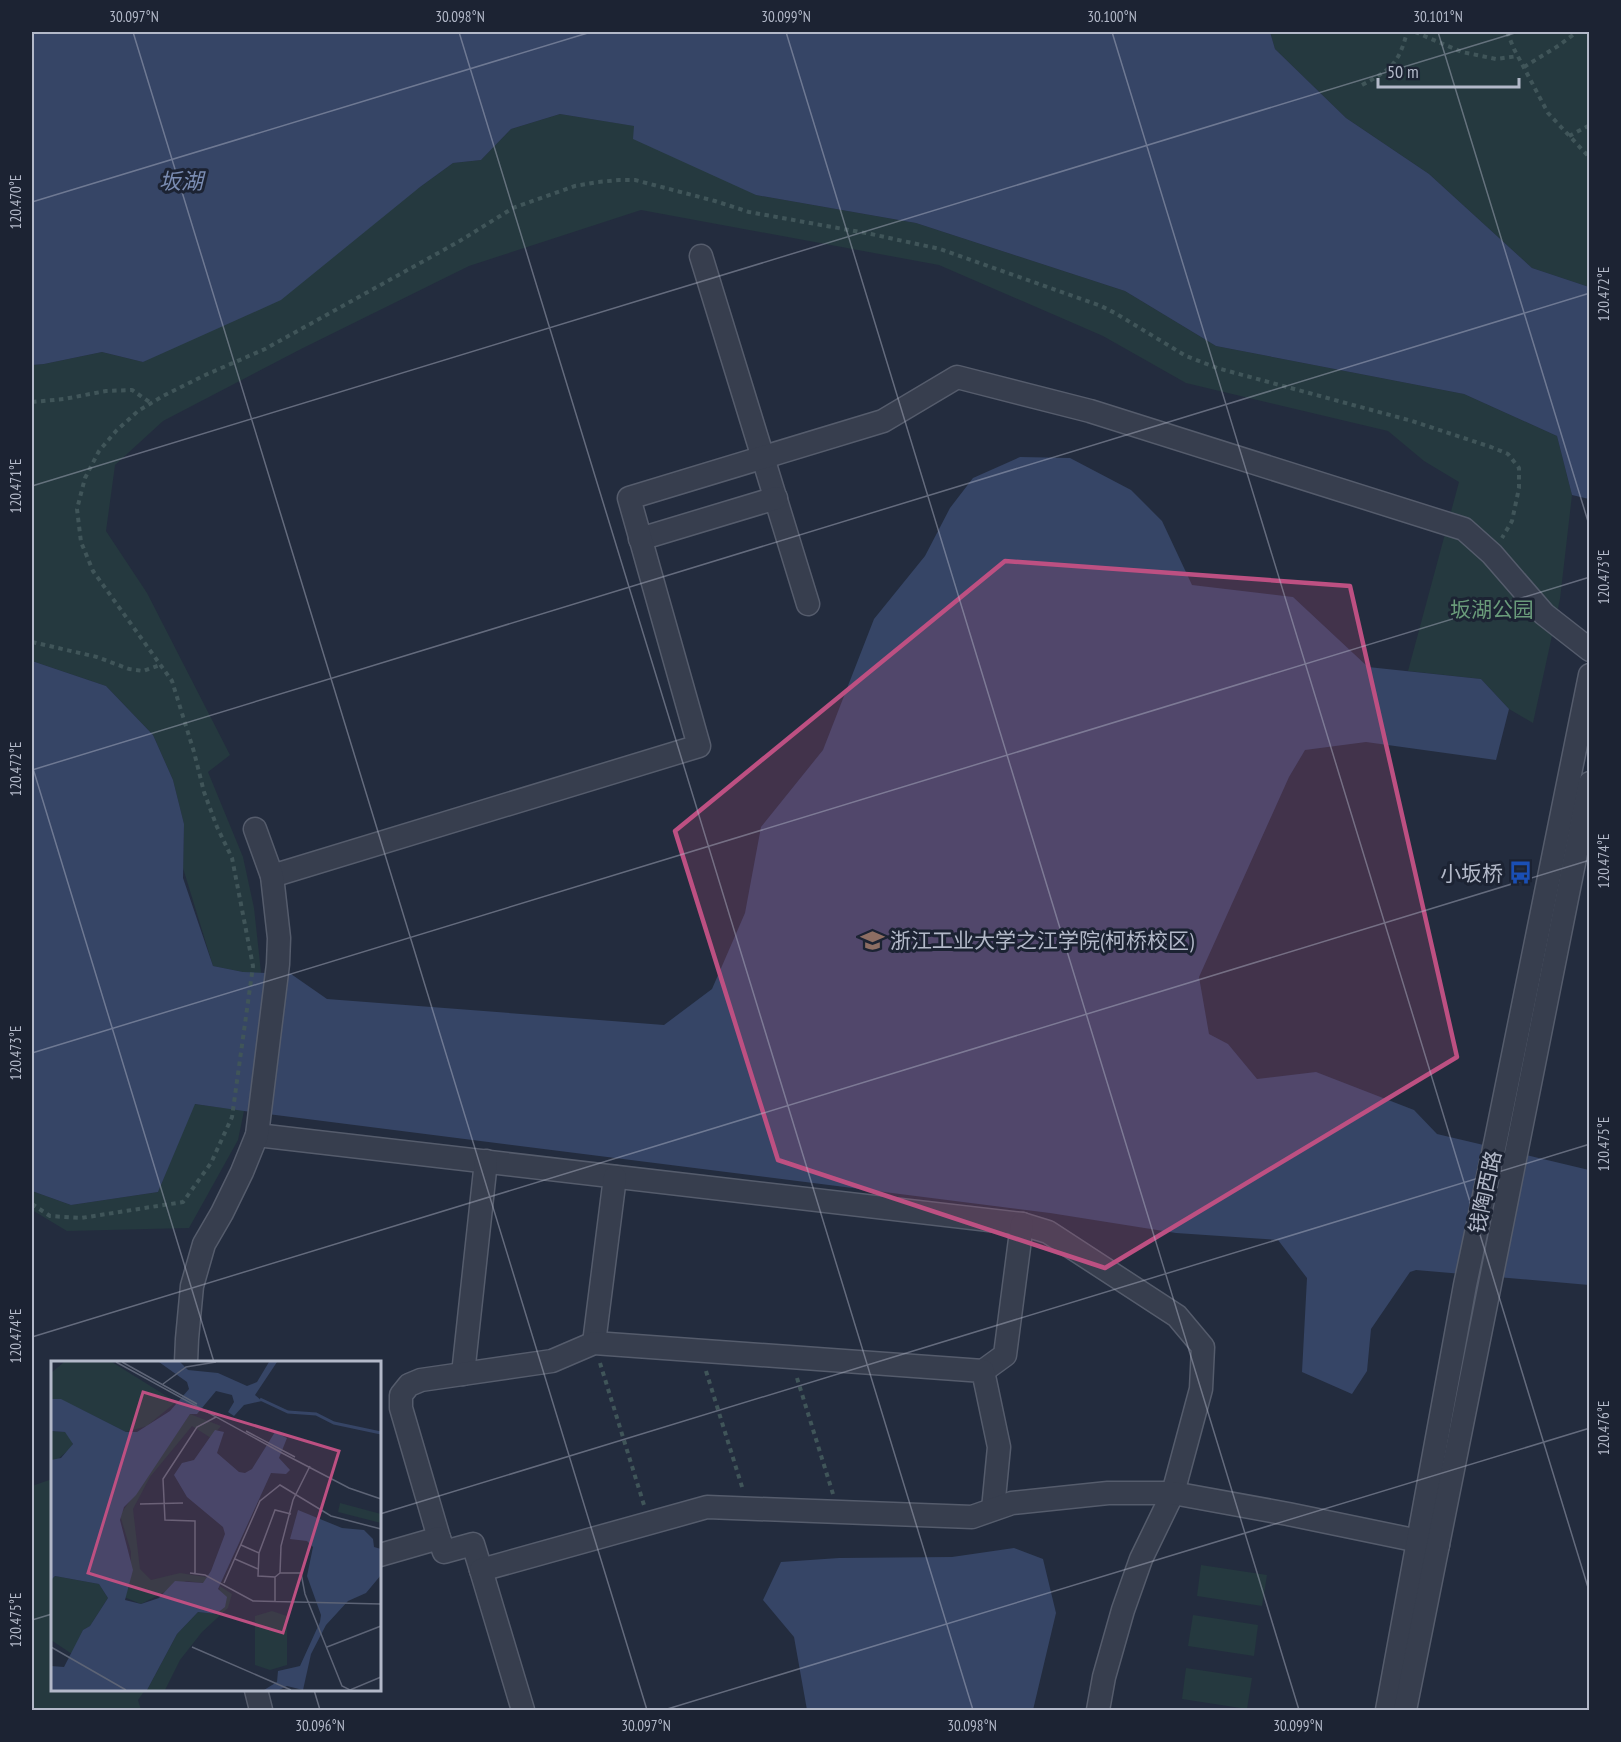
<svg xmlns="http://www.w3.org/2000/svg" width="1621" height="1742" viewBox="0 0 1621 1742" font-family="'PT Sans Narrow','Noto Sans SC',sans-serif">
<style>
.green{fill:#25393f}
.water{fill:#364566}
.lines{fill:none;stroke-linecap:round;stroke-linejoin:round}
.minor-casing{stroke:#555c6c;stroke-width:25}
.path{stroke:#405559;stroke-width:4;stroke-dasharray:4.5 4.5;stroke-linecap:butt}
.minor{stroke:#373e4e;stroke-width:22}
.marked{fill:#bd5082;fill-opacity:0.2;stroke:#bd5082;stroke-width:4.5;stroke-linejoin:round}
.ticks{fill:none;stroke:#b3b9c9;stroke-width:1.5;stroke-opacity:0.45}
.labels{text-anchor:middle;dominant-baseline:central;stroke-width:6;stroke-linejoin:round;paint-order:stroke}
.park-label{font-size:21px;fill:#699b7a;stroke:#1c2333}
.poi-label{font-size:21px;fill:#b3b9c9;stroke:#1c2333;text-anchor:end}
.street-label{font-size:21px;fill:#b3b9c9;stroke:#1c2333}
.water-label{font-size:22px;font-style:italic;fill:#7a8cb2;stroke:#1c2333}
.inset-river{fill:none;stroke:#364566;stroke-width:3}
.inset-road{fill:none;stroke:#5d6476;stroke-width:1.5}
.view{fill:#bd5082;fill-opacity:0.15;stroke:#bd5082;stroke-width:3}
.inset-edge{fill:none;stroke:#b3b9c9;stroke-width:3}
.neatline{fill:none;stroke:#b3b9c9;stroke-width:2}
.ticks-label{font-size:15px;text-anchor:middle;fill:#b3b9c9}
</style>
<rect width="100%" height="100%" fill="#232c3e"/>
<g class="green">
<polygon points="1270,32 1589,32 1589,287 1532,268 1429,174 1346,118 1275,49"/>
<polygon points="560,114 635,126 756,195 916,223 1125,291 1216,346 1464,394 1557,436 1572,495 1560,599 1533,723 1509,709 1481,679 1408,671 1459,482 1424,461 1388,431 1186,383 1103,336 939,265 641,210 469,266 301,349 163,421 115,465 106,531 147,593 230,755 208,772 243,857 254,908 261,972 244,1111 238,1140 189,1228 67,1231 32,1210 32,1191 71,1205 158,1192 194,1104 225,1108 243,972 213,966 183,868 184,824 173,780 153,735 106,686 32,661 32,365 44,364 102,352 143,362 420,187 453,163 481,160 511,129"/>
<polygon points="52,1479 52,1690 145,1690 138,1700 141,1710 32,1710 32,1486"/>
<polygon points="1201,1565 1267,1575 1262,1606 1197,1596"/>
<polygon points="1193,1615 1258,1625 1254,1656 1188,1646"/>
<polygon points="1186,1668 1252,1678 1247,1709 1182,1699"/>
</g>
<g class="water">
<polygon points="32,32 1270,32 1275,49 1346,118 1429,174 1532,268 1589,287 1589,499 1572,495 1557,436 1464,394 1216,346 1125,291 916,223 756,195 633,139 634,126 560,114 511,129 481,160 453,163 420,187 281,300 143,362 102,352 44,364 32,365"/>
<polygon points="1020,457 1070,458 1131,490 1162,521 1192,585 1293,597 1368,667 1481,679 1509,709 1496,760 1366,742 1305,750 1289,777 1199,977 1209,1034 1228,1044 1257,1079 1316,1072 1414,1110 1437,1134 1589,1170 1589,1285 1416,1270 1410,1272 1371,1329 1367,1371 1352,1394 1302,1372 1307,1278 1278,1240 1176,1233 1050,1213 244,1111 195,1104 158,1192 71,1205 32,1191 32,661 106,686 153,735 173,780 184,824 183,878 213,966 243,972 291,974 327,999 664,1025 712,989 745,913 761,827 823,750 874,619 925,556 950,508 973,478"/>
<polygon points="1014,1548 1043,1559 1056,1613 1033,1710 807,1710 794,1637 763,1600 781,1562 839,1558 952,1557"/>
</g>
<g class="lines">
<defs>
<g id="minor">
<polyline points="701,256 808,604"/>
<polyline points="640,539 776,498"/>
<polyline points="272,876 699,746 629,498 883,421 957,377 1090,411 1464,529 1492,554 1544,614 1590,650"/>
<polyline points="257,1135 1022,1224 1048,1232 1177,1316 1203,1347 1201,1389 1173,1493 1141,1559 1123,1610 1104,1677 1098,1710"/>
<polyline points="594,1343 615,1177"/>
<polyline points="186,1362 187,1339 192,1286 204,1244 222,1213 242,1172 257,1135 278,964 279,938 272,876 255,829"/>
<polyline points="983,1371 1005,1355 1022,1224"/>
<polyline points="463,1374 486,1161"/>
<polyline points="439,1538 401,1408 401,1395 409,1385 421,1380 552,1361 594,1343 983,1371 999,1447 993,1509"/>
<polyline points="380,1555 439,1538 444,1552 473,1544 481,1570"/>
<polyline points="256,1690 261,1710"/>
<polyline points="523,1710 481,1570 707,1507 972,1517 1012,1503 1108,1493 1173,1493 1288,1514 1438,1545"/>
<polyline points="1387,1710 1465,1285 1496,1139 1590,675"/>
<path d="M 1405,1710 C 1466,1401 1529,1092 1590,783"/>
</g>
</defs>
<use href="#minor" class="minor-casing"/>
<g class="path">
<polyline points="1415,32 1462,52 1496,59 1518,56"/>
<polyline points="1507,32 1514,49 1548,113 1590,158"/>
<polyline points="1524,67 1558,46 1577,32"/>
<path d="M 1362,85 C 1390,70 1399,64 1407,32"/>
<polyline points="1569,136 1590,125"/>
<polyline points="32,402 64,399 106,391 132,390 151,403"/>
<polyline points="32,642 97,657 129,669 143,671 160,665"/>
<polyline points="32,1204 50,1216 81,1218 183,1202 211,1163 232,1117 253,966 232,858 217,827 204,792 194,752 172,681 93,571 81,542 77,509 85,478 99,451 116,431 138,411 163,396 203,376 265,349 458,242 513,208 575,186 598,182 619,180 635,180 715,201 749,212 871,234 940,249 1101,306 1115,313 1186,356 1217,368 1412,421 1491,447 1508,454 1519,468 1519,488 1512,521 1502,538"/>
<polyline points="600,1363 644,1505"/>
<polyline points="706,1371 743,1490"/>
<polyline points="797,1378 833,1494"/>
</g>
<use href="#minor" class="minor"/>
</g>
<path class="marked" d="M 1005,561 L 1350,586 L 1457,1057 L 1105,1268 L 778,1160 L 675,831 Z"/>
<path class="ticks" d="M 133,32 L 647,1710M 459,32 L 973,1710M 786,32 L 1299,1710M 1112,32 L 1590,1594M 1438,32 L 1590,528M 32,202 L 591,32M 32,486 L 1518,32M 32,765 L 214,1362M 32,770 L 1590,293M 32,1053 L 1590,577M 32,1337 L 1590,860M 380,1514 L 1590,1144M 32,1620 L 52,1614M 314,1690 L 320,1710M 664,1710 L 1590,1428"/>
<defs>
<symbol id="bus-bare" viewBox="-9 -9 18 18"><path d="M-5-6H5V4H4V6H2V4H-2V6H-4V4H-5ZM-3.5-4V0h7V-4ZM-3.5 1.2v1.5H-2V1.2ZM2 1.2v1.5H3.5V1.2Z" fill="#1a4fb4" stroke="#1c2333" stroke-width="2.5" paint-order="stroke"/></symbol>
<symbol id="university-bare" viewBox="-9 -9 18 18"><path d="M0-5L7-2L0 1L-7-2ZM-4 1L0 2.5L4 1V4Q0 6-4 4Z" fill="#8d6e63" stroke="#1c2333" stroke-width="2.5" paint-order="stroke"/></symbol>
</defs>
<g fill-rule="evenodd">
<use href="#bus-bare" x="1504" y="856" width="33" height="33"/>
<use href="#university-bare" x="856" y="924" width="33" height="33"/>
</g>
<g class="labels">
<g class="park-label">
<text x="1492" y="609">坂湖公园</text>
</g>
<g class="poi-label">
<text x="1503" y="873">小坂桥</text>
<text x="890" y="940" text-anchor="start">浙江工业大学之江学院(柯桥校区)</text>
</g>
<g class="street-label">
<text transform="translate(1485 1192) rotate(-78)">钱陶西路</text>
</g>
<g class="water-label">
<text x="181" y="181">坂湖</text>
</g>
</g>
<g transform="translate(51 1361)">
<rect width="330" height="330" fill="#232c3e"/>
<path d="M 13,1 L 61,1 L 125,41 L 96,65 L 75,71 L 27,47 L 0,38 L 0,12 ZM 139,53 L 170,65 L 160,77 L 141,65 L 99,116 L 82,148 L 89,208 L 100,219 L 129,212 L 155,216 L 181,233 L 177,247 L 151,271 L 129,299 L 114,329 L 96,329 L 126,273 L 147,251 L 165,253 L 169,225 L 152,222 L 135,220 L 90,243 L 73,236 L 79,220 L 80,191 L 69,154 ZM 0,70 L 14,71 L 22,78 L 21,86 L 6,99 L 0,99 ZM 289,142 L 330,153 L 330,162 L 287,151 ZM 4,215 L 48,223 L 57,237 L 39,265 L 32,269 L 21,293 L 0,279 L 0,219 ZM 221,250 L 236,255 L 236,304 L 219,309 L 204,304 L 204,255 Z" fill="#25393f"/>
<path d="M 108,1 L 129,1 L 137,9 L 167,12 L 196,25 L 206,21 L 218,1 L 226,1 L 204,34 L 211,40 L 193,44 L 183,55 L 177,51 L 183,41 L 181,34 L 165,30 L 146,53 L 139,53 L 85,134 L 73,146 L 69,159 L 82,209 L 74,239 L 90,243 L 108,237 L 124,220 L 152,222 L 160,210 L 174,173 L 172,166 L 136,136 L 123,114 L 131,102 L 143,99 L 164,69 L 173,71 L 166,92 L 188,111 L 194,112 L 201,108 L 224,71 L 236,77 L 228,97 L 239,109 L 235,113 L 220,112 L 167,228 L 176,236 L 174,246 L 165,253 L 147,251 L 126,273 L 96,329 L 0,329 L 0,305 L 13,306 L 32,269 L 39,265 L 57,237 L 48,223 L 4,215 L 0,219 L 0,99 L 10,97 L 22,83 L 14,71 L 0,70 L 0,38 L 10,38 L 75,71 L 86,71 L 119,50 L 138,28 L 136,21 ZM 247,149 L 291,167 L 313,169 L 322,178 L 323,186 L 330,188 L 330,214 L 315,232 L 297,240 L 275,264 L 260,293 L 252,329 L 236,325 L 228,329 L 213,329 L 226,321 L 227,310 L 249,305 L 269,261 L 270,254 L 256,215 L 262,186 L 256,180 L 239,178 Z" fill="#364566"/>
<path class="inset-river" d="M 209,38 L 237,51 L 265,53 L 283,62 L 330,72"/>
<path class="inset-road" d="M 65,1 L 231,92 L 298,127 L 330,138M 71,1 L 146,43M 112,23 L 135,6 L 165,1M 195,70 L 244,96M 259,105 L 242,139 L 230,185 L 229,212 L 250,212 L 254,233 L 291,325 L 299,329 L 330,316M 89,143 L 132,142M 190,184 L 208,192M 184,198 L 207,208M 139,212 L 154,214 L 202,240 L 330,243M 144,212 L 144,160 L 114,159 L 112,118 L 146,66 L 165,56M 224,216 L 207,215 L 208,192 L 224,149 L 240,153M 173,222 L 209,140 L 229,124 L 280,155 L 330,168M 224,241 L 224,216 L 229,212M 0,286 L 75,329M 141,286 L 240,329M 276,286 L 330,265"/>
<path class="view" d="M 92,31 L 288,90 L 232,272 L 37,212 Z"/>
<rect width="330" height="330" class="inset-edge"/>
</g>
<rect width="1621" height="1742" fill="none" stroke="#1c2333" stroke-width="66"/>
<path d="M1378 78v9h141v-9" fill="none" stroke="#b3b9c9" stroke-width="3"/>
<text x="1387" y="78" font-size="18" fill="#b3b9c9" stroke="#1c2333" stroke-width="4.5" paint-order="stroke">50 m</text>
<rect x="33" y="33" width="1555" height="1676" class="neatline"/>
<g class="ticks-label">
<text x="134" y="22">30.097°N</text>
<text x="460" y="22">30.098°N</text>
<text x="786" y="22">30.099°N</text>
<text x="1112" y="22">30.100°N</text>
<text x="1438" y="22">30.101°N</text>
<text transform="translate(16 202) rotate(-90)" y="5">120.470°E</text>
<text transform="translate(1604 294) rotate(-90)" y="5">120.472°E</text>
<text transform="translate(16 486) rotate(-90)" y="5">120.471°E</text>
<text transform="translate(1604 577) rotate(-90)" y="5">120.473°E</text>
<text transform="translate(16 769) rotate(-90)" y="5">120.472°E</text>
<text transform="translate(1604 861) rotate(-90)" y="5">120.474°E</text>
<text transform="translate(16 1053) rotate(-90)" y="5">120.473°E</text>
<text transform="translate(1604 1144) rotate(-90)" y="5">120.475°E</text>
<text transform="translate(16 1336) rotate(-90)" y="5">120.474°E</text>
<text transform="translate(1604 1428) rotate(-90)" y="5">120.476°E</text>
<text transform="translate(16 1620) rotate(-90)" y="5">120.475°E</text>
<text x="320" y="1731">30.096°N</text>
<text x="646" y="1731">30.097°N</text>
<text x="972" y="1731">30.098°N</text>
<text x="1298" y="1731">30.099°N</text>
</g>
</svg>
